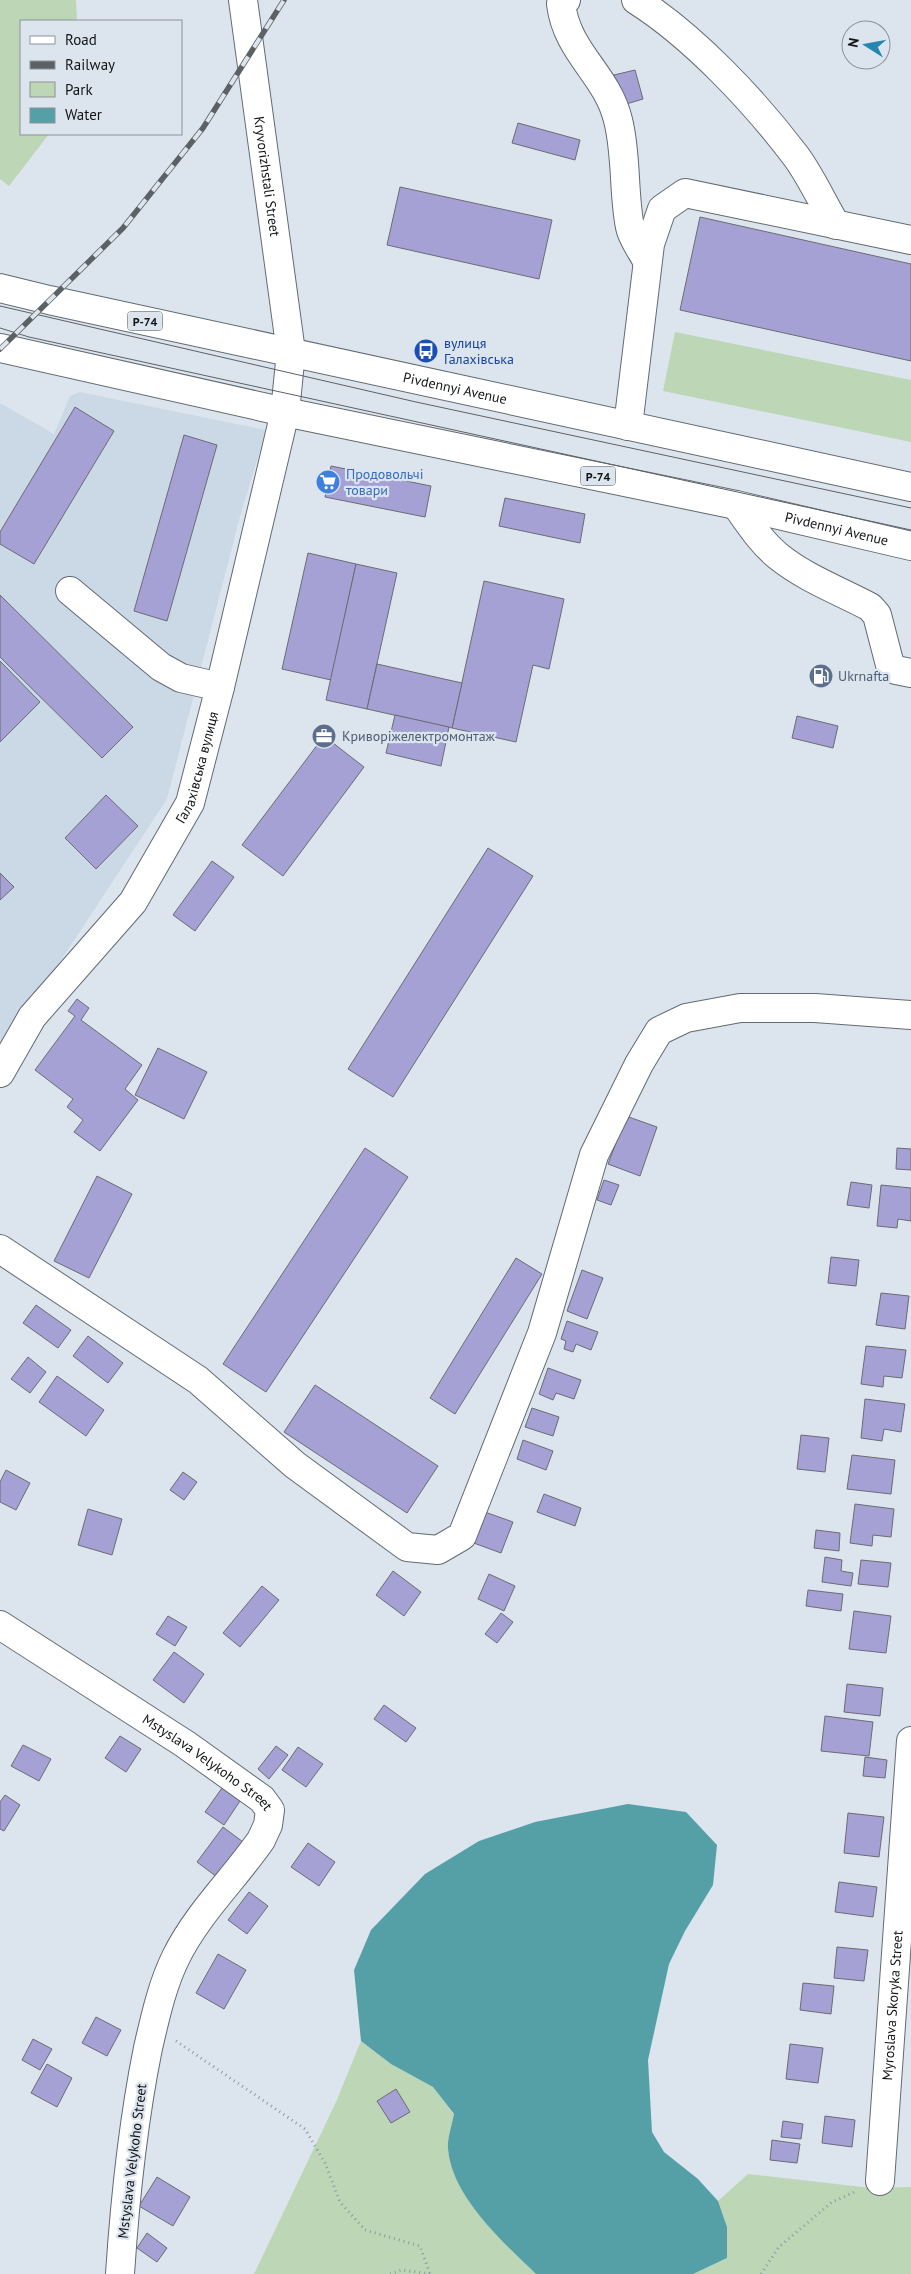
<svg xmlns="http://www.w3.org/2000/svg" width="911" height="2274" viewBox="0 0 911 2274" font-family="'PT Sans',sans-serif">
<style>
.built{fill:#cbd9e7}
.green{fill:#bcd6b6}
.water{fill:#559fa7}
.building{fill:#a6a1d4;stroke:#6b6b74}
.lines{fill:none;stroke-linecap:round;stroke-linejoin:round}
.minor-casing{stroke:#626a71;stroke-width:30}
.major-casing{stroke:#626a71;stroke-width:30}
.path{stroke:#92999f;stroke-width:3;stroke-dasharray:1 4;stroke-linecap:butt}
.minor{stroke:#fff;stroke-width:28}
.major{stroke:#fff;stroke-width:28}
.tram{stroke:#5c6166;stroke-width:1}
.rail-casing{stroke:#5c6166;stroke-width:5.5}
.rail{stroke:#dce5ed;stroke-width:4;stroke-dasharray:11;stroke-linecap:butt}
.labels{text-anchor:middle;dominant-baseline:central;stroke-width:4.5;stroke-linejoin:round;paint-order:stroke}
.shield{fill:#dce5ed;stroke:#4e5356;stroke-width:1}
.shield-label{font-size:12px;font-weight:bold;fill:#111416}
.street-label{font-size:14px;fill:#111416;stroke:#dce5ed}
.transit-label{font-size:14px;fill:#164399;stroke:#dce5ed;text-anchor:start}
.shop-label{font-size:14px;fill:#366cbe;stroke:#dce5ed;text-anchor:start}
.service-label{font-size:14px;fill:#4e5e75;stroke:#dce5ed;text-anchor:start}
</style>
<rect width="100%" height="100%" fill="#dce5ed"/>
<polygon class="built" points="80,392 266,430 240,517 167,799 27,1012 0,1044 0,403 54,434 70,396"/>
<g class="green">
<polygon points="0,0 76,0 77,21 21,21 21,134 49,134 9,186 0,179"/>
<polygon points="675,332 911,380 911,442 663,391"/>
<path d="M 361,2041 L 391,2064 L 433,2087 L 454,2115 C 452,2125 447,2139 448,2149 C 453,2198 503,2241 536,2274 L 254,2274 L 336,2102 Z"/>
<polygon points="748,2174 871,2188 911,2187 911,2274 693,2274 727,2258 727,2227 718,2201"/>
</g>
<path class="water" d="M 628,1804 L 686,1812 L 717,1845 L 713,1885 L 685,1931 L 669,1964 L 648,2060 L 652,2132 L 664,2152 L 698,2179 L 718,2201 L 727,2227 L 727,2258 L 693,2274 L 536,2274 C 503,2242 452,2197 448,2149 C 447,2139 452,2125 454,2114 L 433,2087 L 391,2064 L 361,2041 L 354,1970 L 371,1930 L 425,1874 L 479,1841 L 535,1822 Z"/>
<g class="building">
<polygon points="635,70 643,99 623,105 614,75"/>
<polygon points="518,123 580,140 575,160 512,143"/>
<polygon points="400,187 552,220 539,279 387,245"/>
<polygon points="700,217 911,264 911,361 680,310"/>
<polygon points="75,407 114,431 34,564 0,544 0,532"/>
<polygon points="184,435 217,445 167,621 134,611"/>
<polygon points="331,466 431,486 425,517 325,497"/>
<polygon points="505,498 585,514 580,543 499,526"/>
<polygon points="308,553 356,564 331,680 282,669"/>
<polygon points="356,564 397,573 367,709 326,700"/>
<polygon points="484,581 564,599 549,669 533,665 516,742 452,728"/>
<polygon points="0,595 133,727 102,758 0,657"/>
<polygon points="0,661 40,702 0,742"/>
<polygon points="377,664 462,683 452,728 367,709"/>
<polygon points="395,715 449,727 441,766 386,753"/>
<polygon points="797,716 838,726 833,748 792,738"/>
<polygon points="324,736 364,767 283,876 242,845"/>
<polygon points="106,795 138,826 96,869 65,838"/>
<polygon points="488,848 533,876 393,1097 348,1069"/>
<polygon points="212,861 234,877 195,931 173,915"/>
<polygon points="0,873 14,887 0,900"/>
<polygon points="77,999 89,1008 81,1020 142,1065 125,1089 138,1100 100,1151 74,1132 83,1120 67,1107 73,1099 35,1070 75,1016 68,1011"/>
<polygon points="158,1048 207,1072 184,1119 135,1095"/>
<polygon points="626,1116 657,1127 640,1176 608,1164"/>
<polygon points="365,1148 408,1177 266,1392 223,1364"/>
<polygon points="897,1148 911,1149 911,1170 896,1169"/>
<polygon points="97,1176 132,1194 89,1278 54,1261"/>
<polygon points="604,1180 619,1185 611,1205 597,1200"/>
<polygon points="851,1182 872,1185 869,1208 847,1205"/>
<polygon points="881,1185 911,1188 911,1221 898,1219 897,1228 877,1226"/>
<polygon points="831,1257 859,1260 856,1286 828,1283"/>
<polygon points="516,1258 542,1274 455,1414 430,1398"/>
<polygon points="582,1270 603,1278 587,1319 567,1311"/>
<polygon points="881,1293 909,1296 905,1329 876,1325"/>
<polygon points="36,1305 71,1330 58,1348 23,1323"/>
<polygon points="567,1321 598,1332 591,1350 576,1344 573,1352 564,1349 566,1341 561,1339"/>
<polygon points="88,1336 123,1363 108,1383 73,1356"/>
<polygon points="866,1346 906,1350 902,1378 884,1376 883,1387 861,1384"/>
<polygon points="28,1357 46,1372 30,1393 11,1379"/>
<polygon points="548,1368 581,1380 574,1399 556,1393 553,1400 539,1394"/>
<polygon points="57,1376 104,1410 86,1436 39,1402"/>
<polygon points="315,1385 438,1466 407,1513 284,1432"/>
<polygon points="865,1399 905,1404 901,1432 884,1429 882,1441 861,1438"/>
<polygon points="532,1408 559,1417 553,1436 525,1427"/>
<polygon points="801,1435 829,1438 825,1472 797,1469"/>
<polygon points="523,1440 553,1451 546,1470 517,1459"/>
<polygon points="852,1455 895,1460 891,1494 847,1489"/>
<polygon points="6,1470 30,1483 16,1510 0,1502 0,1482"/>
<polygon points="183,1472 197,1482 184,1500 170,1490"/>
<polygon points="544,1494 581,1508 575,1526 537,1512"/>
<polygon points="855,1504 894,1509 891,1537 873,1535 872,1546 850,1543"/>
<polygon points="88,1509 122,1519 112,1555 78,1545"/>
<polygon points="482,1511 513,1522 501,1553 471,1542"/>
<polygon points="816,1530 840,1533 839,1551 814,1548"/>
<polygon points="825,1557 842,1560 841,1571 853,1573 851,1586 822,1582"/>
<polygon points="861,1560 891,1563 888,1587 858,1584"/>
<polygon points="393,1571 421,1592 404,1616 376,1595"/>
<polygon points="489,1574 515,1586 504,1611 478,1599"/>
<polygon points="262,1586 279,1600 240,1647 223,1633"/>
<polygon points="808,1590 843,1594 841,1611 806,1606"/>
<polygon points="854,1611 891,1616 886,1653 849,1649"/>
<polygon points="501,1613 513,1622 497,1643 485,1634"/>
<polygon points="168,1616 187,1627 175,1646 156,1634"/>
<polygon points="174,1652 204,1674 184,1703 153,1680"/>
<polygon points="847,1684 883,1688 880,1716 844,1712"/>
<polygon points="384,1705 416,1728 406,1742 374,1719"/>
<polygon points="825,1716 873,1722 869,1756 821,1751"/>
<polygon points="120,1736 141,1749 126,1772 105,1758"/>
<polygon points="23,1745 51,1759 39,1781 11,1766"/>
<polygon points="276,1746 288,1755 269,1779 258,1769"/>
<polygon points="298,1747 323,1764 306,1787 282,1770"/>
<polygon points="865,1757 887,1760 885,1778 863,1776"/>
<polygon points="222,1788 240,1801 224,1825 205,1812"/>
<polygon points="5,1795 20,1805 4,1831 0,1829 0,1802"/>
<polygon points="848,1813 884,1817 879,1857 844,1853"/>
<polygon points="223,1827 247,1845 221,1880 197,1862"/>
<polygon points="308,1843 335,1862 319,1886 291,1867"/>
<polygon points="839,1882 877,1887 873,1917 835,1912"/>
<polygon points="249,1892 268,1906 247,1934 228,1920"/>
<polygon points="837,1947 868,1950 864,1981 834,1978"/>
<polygon points="218,1954 246,1970 224,2009 196,1993"/>
<polygon points="803,1983 834,1986 831,2014 800,2010"/>
<polygon points="96,2017 121,2030 107,2056 82,2043"/>
<polygon points="33,2039 52,2049 40,2070 22,2060"/>
<polygon points="790,2044 823,2048 818,2083 786,2079"/>
<polygon points="47,2064 72,2078 57,2107 31,2093"/>
<polygon points="396,2089 410,2112 391,2123 377,2101"/>
<polygon points="825,2116 855,2120 852,2147 822,2143"/>
<polygon points="783,2121 803,2124 801,2139 781,2137"/>
<polygon points="772,2140 800,2144 797,2163 770,2160"/>
<polygon points="157,2177 190,2197 173,2226 139,2206"/>
<polygon points="147,2233 167,2248 157,2262 137,2248"/>
</g>
<g class="lines">
<defs>
<g id="minor">
<path d="M 566,0 L 561,4 C 567,53 607,74 618,120 C 627,155 623,192 630,227 C 632,238 642,251 647,261"/>
<path d="M 636,0 C 693,36 754,101 795,155 C 811,176 822,202 836,225"/>
<polyline points="628,426 650,244 662,209 685,193 911,240"/>
<path d="M 736,505 C 749,523 761,542 778,556 C 805,578 840,591 870,607 L 877,615 L 890,665 L 896,670 L 911,673"/>
<polyline points="70,591 161,667 181,678 220,687"/>
<path id="s1" d="M 0,1073 L 32,1017 L 133,902 L 190,803 L 220,687 L 285,412"/>
<polyline points="0,1249 198,1380 295,1465 407,1547 438,1550 462,1536 542,1333 594,1155 639,1064 659,1031 686,1018 740,1008 815,1008 911,1015"/>
<path id="s2" d="M 0,1625 L 185,1744 L 262,1799 L 270,1810 L 268,1825 L 261,1840 C 234,1879 197,1914 176,1957 C 162,1985 155,2018 148,2048 C 133,2122 125,2198 120,2274"/>
<path id="s3" d="M 880,2181 L 911,1741"/>
</g>
<g id="major">
<path id="s4" d="M 243,0 L 291,352 L 285,412"/>
<path id="s5" d="M 0,288 L 49,300 L 911,487"/>
<path id="s6" d="M 0,348 L 285,412 L 736,505 L 911,546"/>
</g>
</defs>
<use href="#minor" class="minor-casing"/>
<use href="#major" class="major-casing"/>
<g class="path">
<polyline points="176,2041 305,2129 325,2163 340,2202 365,2230 420,2246 430,2274"/>
<polyline points="390,2274 402,2270 431,2274"/>
<polyline points="761,2274 779,2247 832,2202 857,2191"/>
</g>
<use href="#minor" class="minor"/>
<use href="#major" class="major"/>
<g class="tram">
<polyline points="0,306 416,402 911,508"/>
<polyline points="0,328 29,337 911,530"/>
</g>
<defs>
<polyline id="rail" points="0,349 123,228 203,128 284,0"/>
</defs>
<use href="#rail" class="rail-casing"/>
<use href="#rail" class="rail"/>
</g>
<defs>
<symbol id="bus-disc" viewBox="-11 -11 22 22"><circle r="9.5" fill="#1a4fb4" stroke="#dce5ed"/><path d="M-5-6H5V4H4V6H2V4H-2V6H-4V4H-5ZM-3.5-4V0h7V-4ZM-3.5 1.2v1.5H-2V1.2ZM2 1.2v1.5H3.5V1.2Z" fill="#fff"/></symbol>
<symbol id="supermarket-disc" viewBox="-11 -11 22 22"><circle r="9.5" fill="#3f7fe0" stroke="#dce5ed"/><path d="M-6-5.5h2.5l.6 2H6L4.5 2H-2.5L-4.4-4H-6ZM-1.5 3.2a1.3 1.3 0 1 0 .1 0ZM3 3.2a1.3 1.3 0 1 0 .1 0Z" fill="#fff"/></symbol>
<symbol id="fuel-disc" viewBox="-11 -11 22 22"><circle r="9.5" fill="#5c6f8a" stroke="#dce5ed"/><path d="M-5.5-6h7V0h2V4h1.3V-2.5L3-4.5l.8-.8L6-3V5H2.5V1h-1V6h-7ZM-4.2-4.7v3.2H.2V-4.7Z" fill="#fff"/></symbol>
<symbol id="office-disc" viewBox="-11 -11 22 22"><circle r="9.5" fill="#5c6f8a" stroke="#dce5ed"/><path d="M-6-3h4V-5.5h4V-3h4V5H-6ZM-1-4.5V-3h2v-1.5ZM-6 0V1H6V0Z" fill="#fff"/></symbol>
</defs>
<g fill-rule="evenodd">
<use href="#bus-disc" x="412" y="337" width="28" height="28"/>
<use href="#supermarket-disc" x="314" y="468" width="28" height="28"/>
<use href="#fuel-disc" x="807" y="662" width="28" height="28"/>
<use href="#office-disc" x="310" y="722" width="28" height="28"/>
</g>
<g class="labels">
<g class="shield">
<rect x="127.5" y="311.5" width="35" height="19" rx="4"/>
<rect x="580.5" y="466.5" width="35" height="19" rx="4"/>
</g>
<g class="shield-label">
<text x="145" y="321">Р-74</text>
<text x="598" y="476">Р-74</text>
</g>
<g class="street-label">
<text stroke="none"><textPath href="#s4" startOffset="178">Kryvorizhstali Street</textPath></text>
<text stroke="none"><textPath href="#s5" startOffset="466">Pivdennyi Avenue</textPath></text>
<text stroke="none"><textPath href="#s6" startOffset="856">Pivdennyi Avenue</textPath></text>
<text stroke="none"><textPath href="#s1" startOffset="368">Галахівська вулиця</textPath></text>
<text stroke="none"><textPath href="#s2" startOffset="249">Mstyslava Velykoho Street</textPath></text>
<text stroke="none"><textPath href="#s3" startOffset="176">Myroslava Skoryka Street</textPath></text>
<text transform="translate(132 2161) rotate(-83)">Mstyslava Velykoho Street</text>
</g>
<g class="transit-label">
<text x="444" y="343">вулиця<tspan x="444" dy="16">Галахівська</tspan></text>
</g>
<g class="shop-label">
<text x="346" y="474">Продовольчі<tspan x="346" dy="16">товари</tspan></text>
</g>
<g class="service-label">
<text x="838" y="676">Ukrnafta</text>
<text x="342" y="736">Криворіжелектромонтаж</text>
</g>
</g>
<rect x="20" y="20" width="162" height="115" fill="#dce5ed" stroke="#8b9197"/>
<rect x="30" y="36" width="25" height="8" fill="#ffffff" stroke="#8b9197"/>
<text x="65" y="45" font-size="15" fill="#111416">Road</text>
<rect x="30" y="61" width="25" height="8" fill="#5c6166" stroke="#8b9197"/>
<text x="65" y="70" font-size="15" fill="#111416">Railway</text>
<rect x="30" y="82" width="25" height="15" fill="#bcd6b6" stroke="#8b9197"/>
<text x="65" y="95" font-size="15" fill="#111416">Park</text>
<rect x="30" y="108" width="25" height="15" fill="#559fa7" stroke="#8b9197"/>
<text x="65" y="120" font-size="15" fill="#111416">Water</text>
<g transform="translate(866 45) rotate(281)"><circle r="24" fill="#dce5ed" stroke="#8b9197"/>
<path d="M0-4L9 19L0 12L-9 19Z" fill="#2387b0"/>
<text y="-8" font-size="14" font-weight="bold" text-anchor="middle" fill="#111416">N</text>
</g>
</svg>
